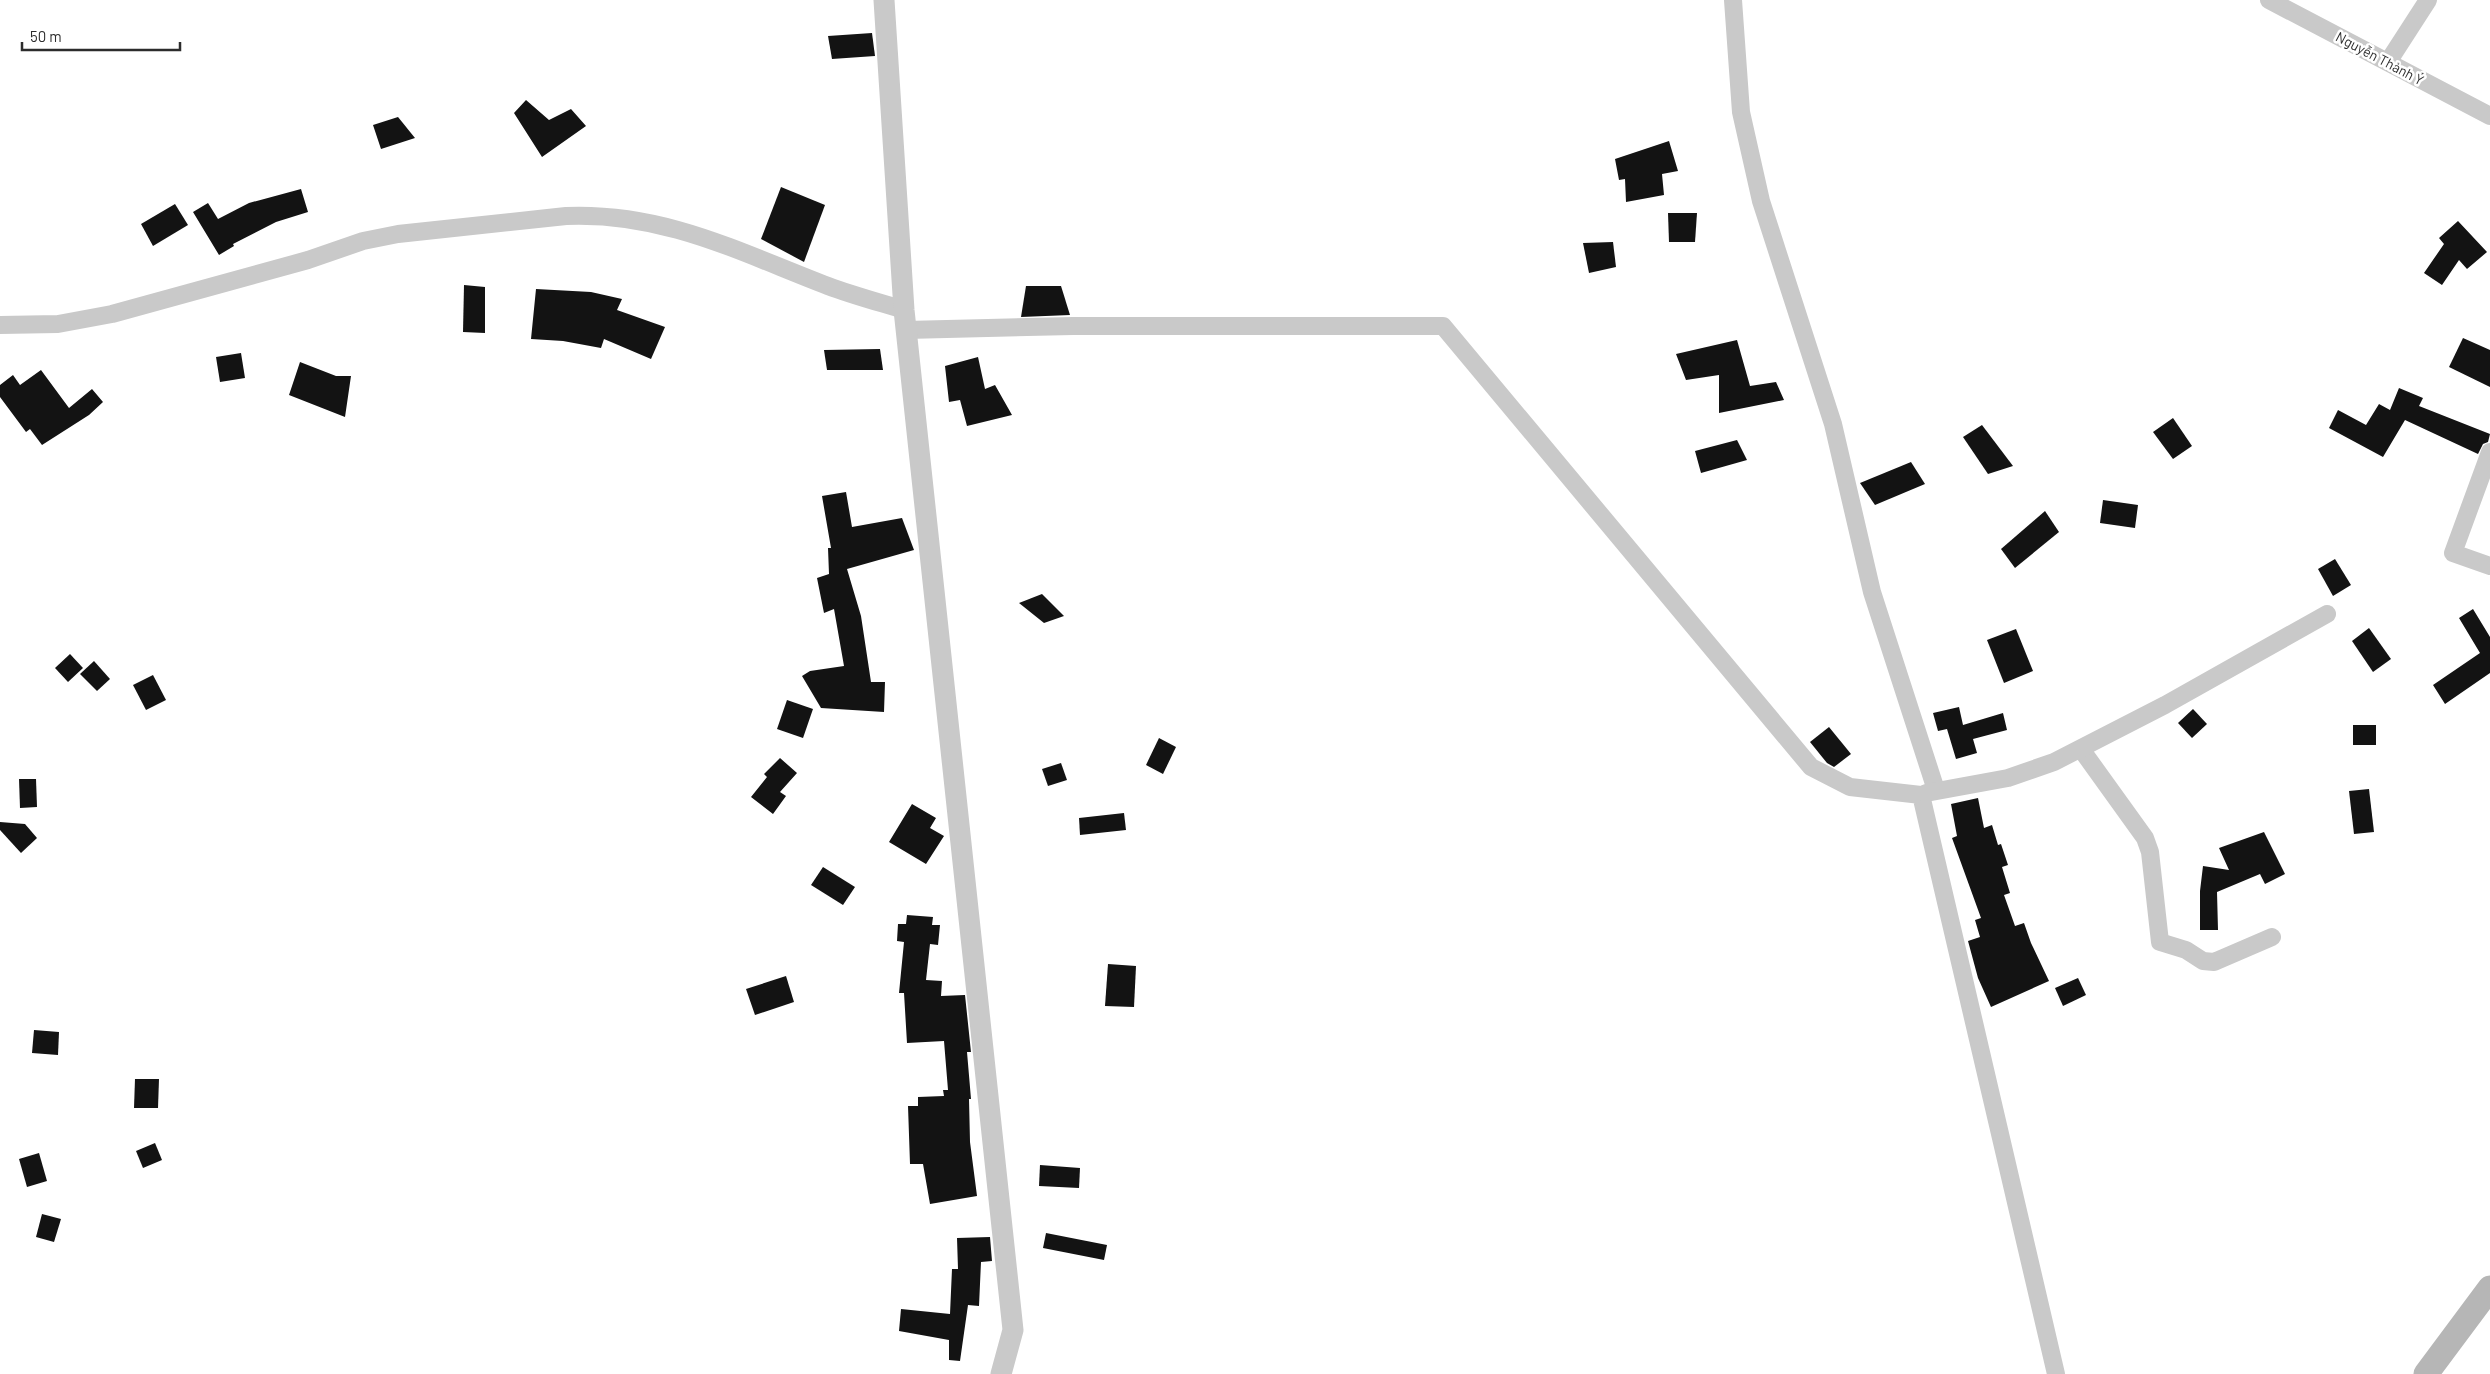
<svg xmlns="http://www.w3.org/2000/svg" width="2490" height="1374" viewBox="0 0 2490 1374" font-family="Barlow,sans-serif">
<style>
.building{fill:#131313}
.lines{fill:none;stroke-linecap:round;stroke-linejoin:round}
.minor{stroke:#c9c9c9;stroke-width:18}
.tertiary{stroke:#c9c9c9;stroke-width:21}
.secondary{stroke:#b6b6b6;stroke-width:25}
.labels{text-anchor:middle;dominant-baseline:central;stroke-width:5;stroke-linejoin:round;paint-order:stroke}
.street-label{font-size:14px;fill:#2c2c2c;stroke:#fff}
</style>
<rect width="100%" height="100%" fill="#fff"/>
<g class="building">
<polygon points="872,33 875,56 832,59 828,36"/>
<polygon points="526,100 549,120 571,109 586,126 542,157 514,113"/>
<polygon points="398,117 415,138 381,149 373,125"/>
<polygon points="1669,141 1678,171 1662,174 1664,195 1626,202 1625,179 1619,180 1615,159"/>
<polygon points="781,187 825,205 804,262 761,239"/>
<polygon points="301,189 308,212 276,222 233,244 234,246 219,255 193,212 208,203 218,219 249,203"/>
<polygon points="175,204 188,225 153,246 141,224"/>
<polygon points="1668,213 1697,213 1695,242 1669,242"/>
<polygon points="2458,221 2487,252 2467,269 2459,260 2442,285 2424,273 2444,244 2439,238"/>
<polygon points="1613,242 1616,267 1589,273 1583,243"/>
<polygon points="464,285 485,287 485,333 463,332"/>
<polygon points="1026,286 1061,286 1070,315 1021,317"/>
<polygon points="536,289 591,292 622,299 617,310 665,327 651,359 604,339 601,348 563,341 531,339"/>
<polygon points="2463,338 2490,350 2490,387 2449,367"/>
<polygon points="1737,340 1750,386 1776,382 1784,400 1719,413 1719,375 1686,380 1676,354"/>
<polygon points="880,349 883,370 827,370 824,350"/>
<polygon points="241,353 245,378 220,382 216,357"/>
<polygon points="978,357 985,389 995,385 1012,415 967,426 960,400 949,402 945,366"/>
<polygon points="300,362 336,376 351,376 345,417 289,395"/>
<polygon points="41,370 69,408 92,389 103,402 89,415 42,445 30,429 26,432 0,397 0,385 13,375 20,385"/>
<polygon points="2399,388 2423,398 2419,406 2490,434 2488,442 2483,444 2478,454 2405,420 2383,457 2329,428 2338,410 2366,425 2379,404 2390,410"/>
<polygon points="2173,418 2192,446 2173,459 2153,432"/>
<polygon points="1982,425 2013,466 1988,474 1963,437"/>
<polygon points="1737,440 1747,460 1701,473 1695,451"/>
<polygon points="1911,462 1925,484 1875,505 1860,483"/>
<polygon points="846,492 852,527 902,518 914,550 847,569 861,616 871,682 885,682 884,712 821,708 802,676 810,671 844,666 834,609 824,613 817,578 829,574 828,548 831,548 822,496"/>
<polygon points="2103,500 2138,505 2135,528 2100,523"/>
<polygon points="2045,511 2059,532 2015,568 2001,549"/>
<polygon points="2335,559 2351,585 2333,596 2318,569"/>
<polygon points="1042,594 1064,616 1044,623 1019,603"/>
<polygon points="2473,609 2490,637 2490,673 2445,704 2433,685 2480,653 2459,618"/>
<polygon points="2369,628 2391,659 2373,672 2352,641"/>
<polygon points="2016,629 2033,671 2004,683 1987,640"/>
<polygon points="70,654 83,668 68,682 55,668"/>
<polygon points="94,661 110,679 97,691 80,674"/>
<polygon points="153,675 166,700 146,710 133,685"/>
<polygon points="787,700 813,709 803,738 777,729"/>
<polygon points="1959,707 1963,725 2003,713 2007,730 1973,739 1977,753 1956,759 1947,729 1938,731 1933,713"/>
<polygon points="2193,709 2207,724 2192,738 2178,723"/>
<rect x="2353" y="725" width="23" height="20"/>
<polygon points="1829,727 1851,754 1834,767 1827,763 1810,742"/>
<polygon points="1159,738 1176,747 1163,774 1146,765"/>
<polygon points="780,758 797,773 780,792 786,796 773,814 751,797 767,777 764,774"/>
<polygon points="1061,763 1067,780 1048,786 1042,769"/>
<polygon points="19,779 36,779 37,807 20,808"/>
<polygon points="2369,789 2374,832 2354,834 2349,791"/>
<polygon points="1978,798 1984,828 1992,825 1998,845 2001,844 2008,865 2002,867 2010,893 2004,895 2015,926 2024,923 2031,943 2049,981 1991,1007 1978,978 1968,941 1980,937 1975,920 1981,918 1952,838 1957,836 1951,804"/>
<polygon points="912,804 936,818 930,828 944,836 926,864 889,842"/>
<polygon points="1124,813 1126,830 1080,835 1079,818"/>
<polygon points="0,822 25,824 37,838 21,853 0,830"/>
<polygon points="2264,832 2285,874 2265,884 2260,874 2217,892 2218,930 2200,930 2200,891 2203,866 2229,870 2219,848"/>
<polygon points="823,867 855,887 843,905 811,885"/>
<polygon points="907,915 933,917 932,925 940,925 938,945 930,944 926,980 942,981 941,996 965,995 971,1052 967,1052 971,1099 969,1099 970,1142 977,1196 930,1204 923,1164 910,1164 908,1106 918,1106 918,1097 944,1096 943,1090 948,1090 944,1041 907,1043 904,993 899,993 904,942 897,941 898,924 906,924"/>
<polygon points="1108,964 1136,966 1134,1007 1105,1006"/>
<polygon points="786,976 794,1002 755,1015 746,989"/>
<polygon points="2078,978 2086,995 2063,1006 2055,988"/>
<polygon points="34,1030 59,1032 58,1055 32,1053"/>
<polygon points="135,1079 159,1079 158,1108 134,1108"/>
<polygon points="155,1143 162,1160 143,1168 136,1151"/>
<polygon points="39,1153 47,1181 27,1187 19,1159"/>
<polygon points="1040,1165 1080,1168 1079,1188 1039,1186"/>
<polygon points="42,1214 61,1219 54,1242 36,1237"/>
<polygon points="1046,1233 1107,1245 1104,1260 1043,1248"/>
<polygon points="990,1237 992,1261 981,1262 979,1306 968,1305 960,1361 949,1360 949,1340 899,1331 901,1309 950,1314 952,1269 958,1269 957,1238"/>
</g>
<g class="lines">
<g class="minor">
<polyline points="1733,0 1741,112 1761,201 1833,424 1872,592 1936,790"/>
<polyline points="2269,0 2490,116"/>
<polyline points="2388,62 2428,0"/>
<path d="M 0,325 L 58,324 L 112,314 L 308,260 L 363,241 L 398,234 L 566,216 C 664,212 739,252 828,286 C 852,295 878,302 904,310"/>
<polyline points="906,330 1073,326 1443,326 1811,767 1850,787 1921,795 2056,1374"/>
<polyline points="2490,452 2453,553 2490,566"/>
<polyline points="2081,749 2145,838 2150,852 2160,942 2186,950 2203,961 2214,962 2272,937"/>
<polyline points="1926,793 2008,778 2054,762 2165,705 2327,614"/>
</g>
<polyline class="tertiary" points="884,0 904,310 1013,1330 1001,1374"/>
<polyline class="secondary" points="2426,1374 2490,1288"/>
</g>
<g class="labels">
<g class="street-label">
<text transform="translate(2380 58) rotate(28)">Nguyễn Thành Ý</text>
</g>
</g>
<path d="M22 42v8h158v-8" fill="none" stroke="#2c2c2c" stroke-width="2.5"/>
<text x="30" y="42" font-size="15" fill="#2c2c2c" stroke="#ffffff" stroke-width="4" paint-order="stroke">50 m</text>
</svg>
